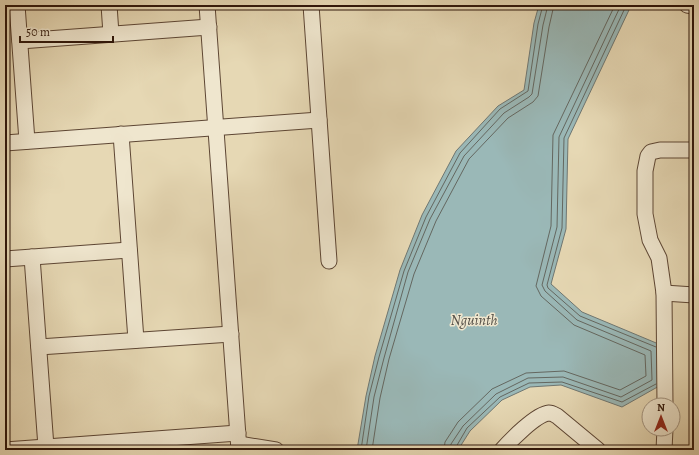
<svg xmlns="http://www.w3.org/2000/svg" width="699" height="455" viewBox="0 0 699 455" font-family="Alegreya,serif">
<style>
.water{fill:#9ab8b7;stroke:#6f7772}
.lines{fill:none;stroke-linecap:round;stroke-linejoin:round}
.shore{stroke:#646760;stroke-width:1}
.minor-casing{stroke:#5d4634;stroke-width:17}
.minor{stroke:#efe6ce;stroke-width:15}
.labels{text-anchor:middle;dominant-baseline:central;stroke-width:3;stroke-linejoin:round;paint-order:stroke}
.water-label{font-size:15px;font-style:italic;fill:#544f47;stroke:#efe6ce}
</style>
<rect width="100%" height="100%" fill="#e6d8b4"/>
<filter id="stains"><feTurbulence type="fractalNoise" baseFrequency=".005" numOctaves="4"/><feColorMatrix values="0 0 0 0 .2 0 0 0 0 .09 0 0 0 0 .02 0 0 0 .5 -.17"/></filter>
<radialGradient id="worn" r=".72"><stop offset=".6" stop-color="#630" stop-opacity="0"/><stop offset="1" stop-color="#630" stop-opacity=".3"/></radialGradient>
<polygon class="water" points="539,5 634,5 629,10 568,139 566,229 551,284 582,312 661,345 661,385 622,407 561,385 530,387 502,400 470,431 458,450 357,450 366,396 375,356 400,270 422,215 456,151 498,106 524,90 534,23"/>
<g class="lines">
<g class="shore">
<polyline points="628,5 625,8 564,138 562,228 547,285 548,288 580,316 656,347"/>
<polyline points="361,450 369,396 379,357 404,271 426,217 460,153 500,109 528,91 538,24 543,5"/>
<polyline points="366,450 374,397 384,358 408,272 430,219 464,156 504,113 529,97 532,94 543,25 548,5"/>
<polyline points="372,450 380,398 389,359 414,274 436,221 469,159 508,118 533,102 538,96 549,27 554,5"/>
<polyline points="444,450 445,442 458,422 492,389 526,373 564,371 620,390 646,376 645,355 574,325 541,296 536,286 551,226 553,135 615,5"/>
<polyline points="450,450 451,444 463,426 496,394 528,378 563,377 621,397 652,380 651,351 577,320 545,291 542,285 557,227 559,137 621,5"/>
<polyline points="455,450 456,447 467,428 500,397 529,383 562,382 622,402 656,384"/>
</g>
<defs>
<g id="minor">
<polyline points="17,5 27,141"/>
<polyline points="109,5 111,34"/>
<polyline points="207,5 239,450"/>
<polyline points="311,5 329,261"/>
<polyline points="687,5 694,6"/>
<polyline points="20,41 209,27"/>
<polyline points="121,134 136,340"/>
<polyline points="5,143 319,120"/>
<polyline points="32,257 46,447"/>
<polyline points="5,259 129,250"/>
<polyline points="664,293 694,295"/>
<polyline points="39,347 231,334"/>
<polyline points="665,405 664,293 659,258 650,240 645,214 645,171 648,156 651,152 660,150 694,150"/>
<polyline points="239,444 276,450"/>
<polyline points="5,450 238,433"/>
<path d="M 502,450 C 510,441 536,414 549,413 C 552,413 555,415 557,416 L 598,450"/>
<polyline points="664,450 665,429"/>
</g>
</defs>
<use href="#minor" class="minor-casing"/>
<use href="#minor" class="minor"/>
</g>
<g class="labels">
<g class="water-label">
<text x="474" y="320">Nguinth</text>
</g>
</g>
<rect width="699" height="455" fill="none" stroke="#e6d8b4" stroke-width="20"/>
<rect x="6" y="6" width="687" height="443" fill="none" stroke="#2f160a" stroke-width="2"/>
<rect x="10" y="10" width="679" height="435" fill="none" stroke="#2f160a"/>
<g transform="translate(661 417)"><circle r="19" fill="#efe6ce" stroke="#a29380"/>
<path d="M0-3L7 15L0 10L-7 15Z" fill="#8f2418"/>
<text y="-6" font-size="11" font-weight="bold" text-anchor="middle" fill="#2f160a">N</text>
</g>
<path d="M20 36v6h93v-6" fill="none" stroke="#2f160a" stroke-width="2"/>
<text x="26" y="36" font-size="12" fill="#2f160a" stroke="#efe6ce" stroke-width="3" paint-order="stroke">50 m</text>
<rect width="100%" height="100%" filter="url(#stains)"/>
<rect width="100%" height="100%" fill="url(#worn)"/>
</svg>
